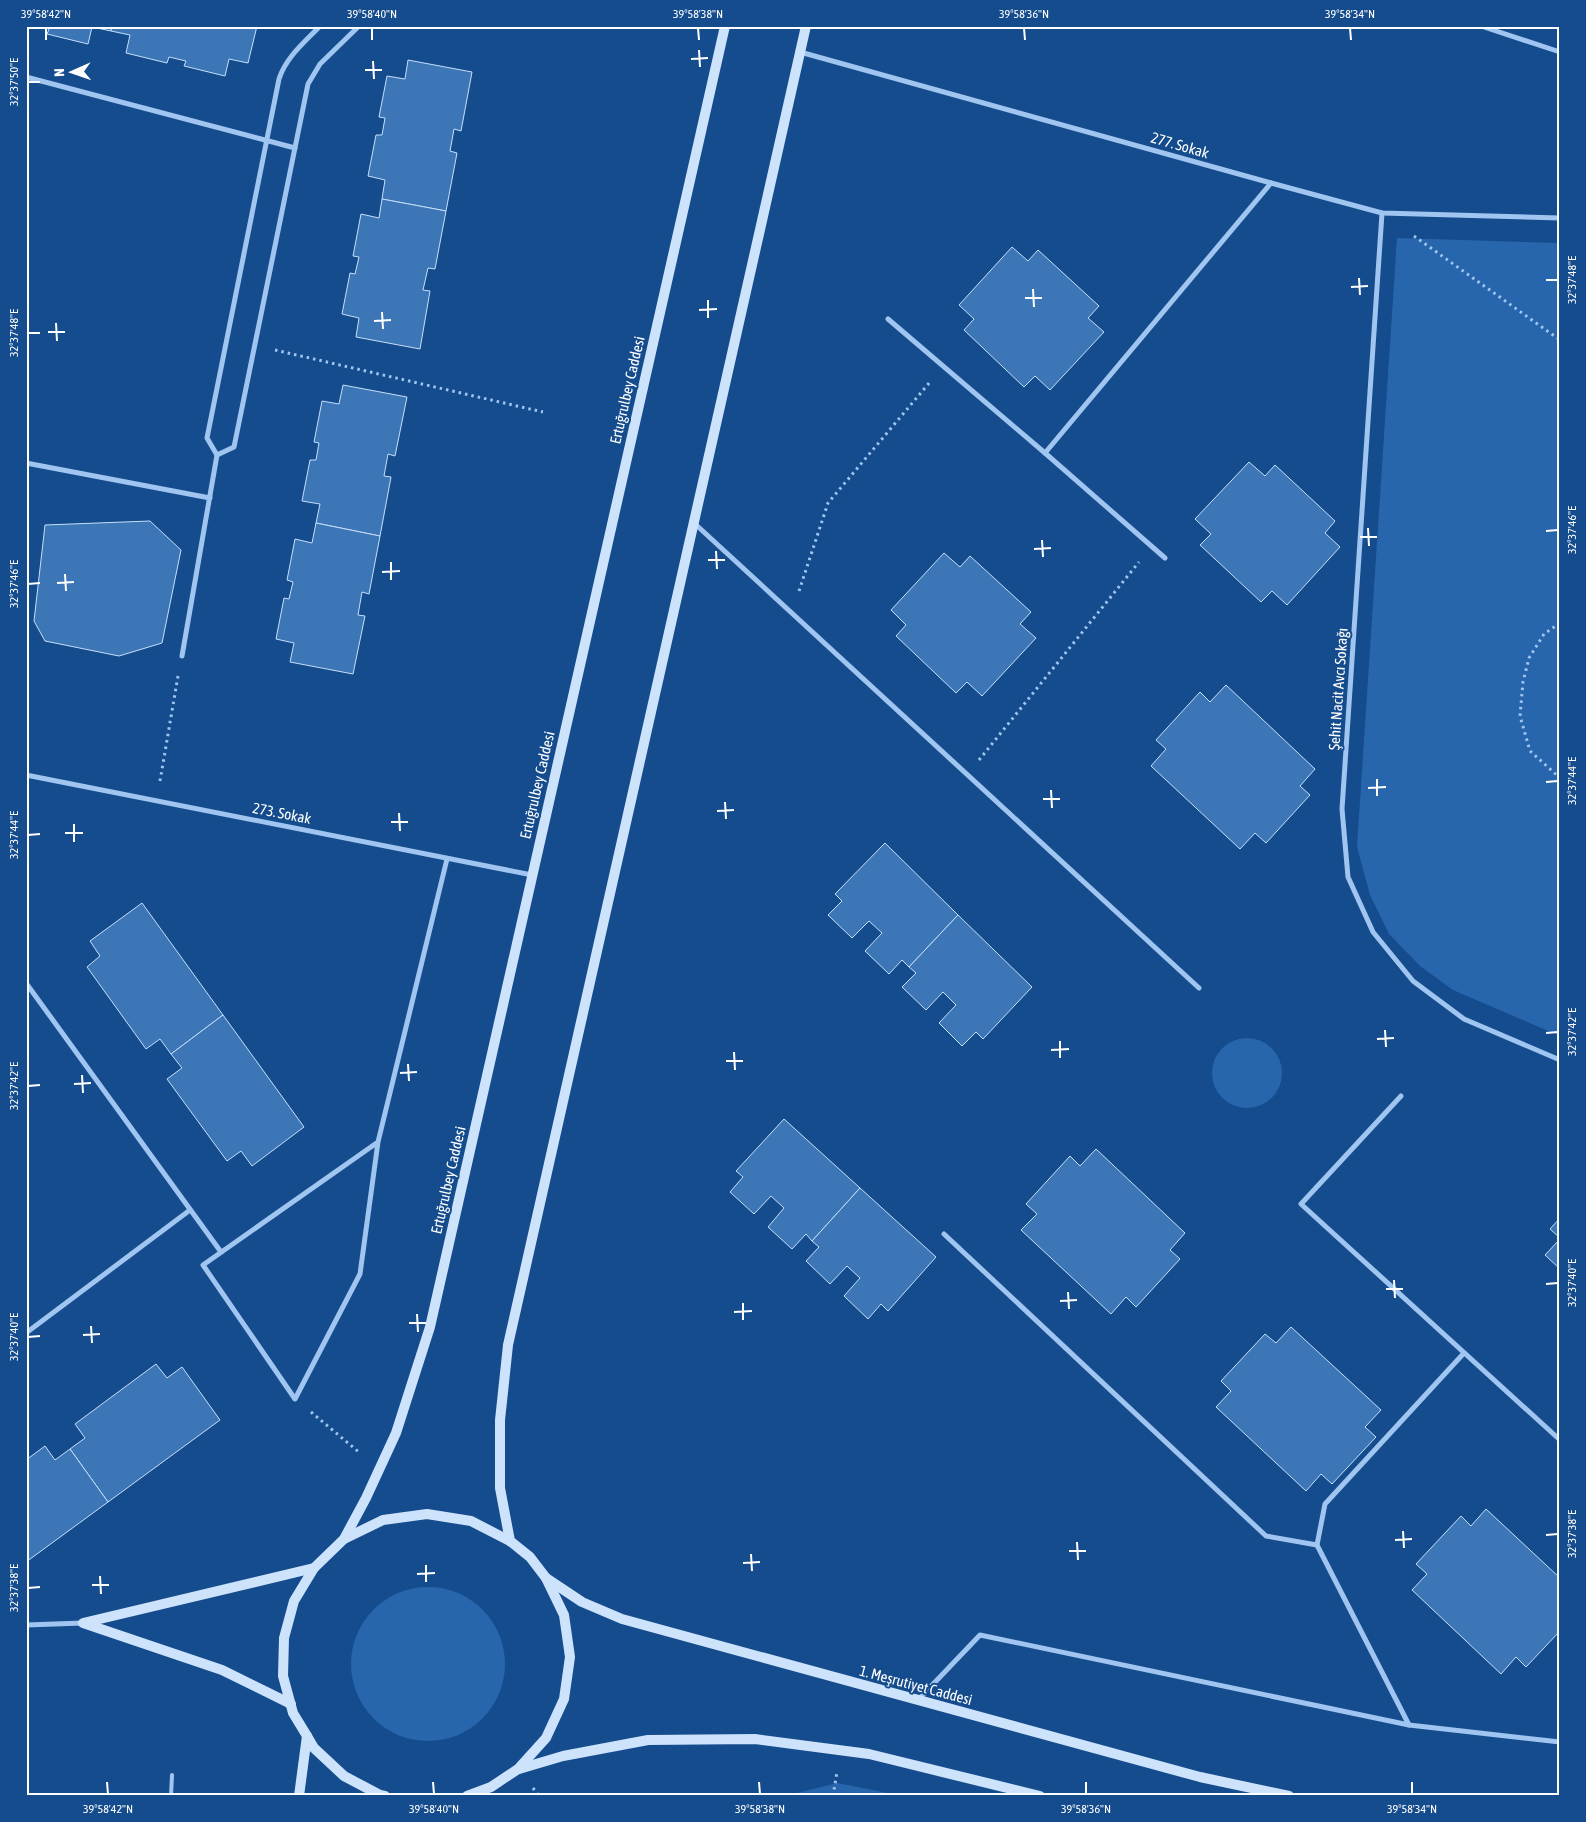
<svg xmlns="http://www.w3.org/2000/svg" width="1586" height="1822" viewBox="0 0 1586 1822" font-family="'Asap Condensed',sans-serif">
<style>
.green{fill:#2766ac}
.building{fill:#3d76b6;stroke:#c6dffb}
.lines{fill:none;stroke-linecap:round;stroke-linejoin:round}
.path{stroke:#9fc5f0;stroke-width:3;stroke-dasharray:2.5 4;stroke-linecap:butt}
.service{stroke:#9fc5f0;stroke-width:4}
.minor{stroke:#9fc5f0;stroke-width:5}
.secondary{stroke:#cde2fb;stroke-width:10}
.ticks{fill:none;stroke:#fff;stroke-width:2}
.labels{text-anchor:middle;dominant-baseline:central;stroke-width:4;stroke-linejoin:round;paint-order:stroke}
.street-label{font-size:15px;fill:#fff;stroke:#154c8d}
.neatline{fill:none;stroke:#fff;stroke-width:2}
.ticks-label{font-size:12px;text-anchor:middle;fill:#fff}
</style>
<rect width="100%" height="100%" fill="#154c8d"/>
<g class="green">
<polygon points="1397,238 1560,243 1560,1036 1453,990 1420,966 1389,934 1370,895 1357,847"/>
<circle cx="1247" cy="1073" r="35"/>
<circle cx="428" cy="1664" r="77"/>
<polygon points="837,1783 903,1796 785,1796"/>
</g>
<g class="building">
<polygon points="38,26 112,26 111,31 92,27 88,44 47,34 49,29"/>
<polygon points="112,26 257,26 248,63 229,59 225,76 184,66 186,61 169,57 167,63 126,53 130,35 111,31"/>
<polygon points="408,60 472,72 461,131 454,129 450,151 457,153 446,211 382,199 385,180 368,176 376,135 382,135 385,118 379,117 387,76 405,79"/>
<polygon points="382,199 446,211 435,269 428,268 423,290 430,291 420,349 356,337 359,318 342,314 350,273 355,274 359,257 353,256 361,214 379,218"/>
<polygon points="1012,247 1028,261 1038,250 1099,306 1088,318 1104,332 1050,390 1035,376 1024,387 964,330 974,319 959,305"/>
<polygon points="343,385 407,397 395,456 388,454 384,476 391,477 380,536 316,523 320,504 302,501 310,460 316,460 319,443 314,442 322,401 339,404"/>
<polygon points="1249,462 1265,476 1275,465 1335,521 1325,533 1340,547 1287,605 1272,591 1261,602 1200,545 1211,534 1195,519"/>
<polygon points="150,521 181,550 162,643 119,656 45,641 34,621 45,525"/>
<polygon points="316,523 380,536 369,594 362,592 358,615 365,616 353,674 290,662 294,643 276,639 284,598 289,599 293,582 287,580 295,539 312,543"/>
<polygon points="944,553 960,567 970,556 1031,612 1020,624 1036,638 982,696 967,682 956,693 896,636 906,625 891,610"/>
<polygon points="1226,685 1315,769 1300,786 1310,795 1266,843 1255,833 1240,849 1151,766 1166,749 1156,740 1200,692 1210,702"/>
<polygon points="885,843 958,915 909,967 902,960 889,974 865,951 882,933 869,921 852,938 828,915 842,901 835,894"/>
<polygon points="142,903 223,1015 171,1054 160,1039 146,1049 87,967 100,956 90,941"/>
<polygon points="958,915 1032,987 983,1039 976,1032 962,1046 939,1023 956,1005 943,992 926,1010 902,987 916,973 909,967"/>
<polygon points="223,1015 304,1127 252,1166 241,1151 227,1161 167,1079 182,1068 171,1054"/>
<polygon points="784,1119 860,1188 812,1241 806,1234 792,1249 768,1227 784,1208 771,1196 754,1214 730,1192 743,1177 736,1171"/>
<polygon points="1096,1149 1185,1233 1170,1250 1180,1259 1136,1307 1126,1297 1111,1314 1021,1230 1037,1214 1026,1204 1070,1156 1080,1166"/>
<polygon points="860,1188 936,1257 888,1311 881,1304 868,1319 844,1296 860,1278 847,1266 830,1284 806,1261 819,1247 812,1241"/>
<polygon points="1560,1218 1560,1238 1550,1229"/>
<polygon points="1560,1239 1560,1269 1545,1255"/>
<polygon points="1291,1327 1381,1410 1365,1427 1376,1437 1332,1484 1321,1474 1306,1491 1216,1407 1231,1391 1221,1381 1265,1334 1276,1343"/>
<polygon points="156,1364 167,1378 182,1367 220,1420 108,1502 70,1449 85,1438 75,1424"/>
<polygon points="45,1446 55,1460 70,1449 108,1502 26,1562 26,1460"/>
<polygon points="1486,1509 1560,1578 1560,1631 1526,1667 1516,1657 1501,1674 1412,1590 1427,1574 1416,1564 1461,1516 1471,1526"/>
</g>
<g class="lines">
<g class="path">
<polyline points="1414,236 1560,340"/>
<polyline points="275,350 543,412"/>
<polyline points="799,591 828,503 930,382"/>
<polyline points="1560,623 1544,634 1529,658 1523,682 1520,716 1530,751 1560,778"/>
<polyline points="979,760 1139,562"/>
<polyline points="160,781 178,676"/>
<polyline points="311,1412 360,1453"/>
<polyline points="533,1788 539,1796"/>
<polyline points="833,1796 837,1772"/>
</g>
<polyline class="service" points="171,1796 172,1775"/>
<g class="minor">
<path d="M 320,26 C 304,43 286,57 279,79 L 207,438 L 217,455 L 234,447 L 308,84 L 320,64 L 359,26"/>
<polyline points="1481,26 1560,52"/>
<polyline points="800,52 1271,183 1382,213 1560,218"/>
<polyline points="26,77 295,148"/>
<polyline points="1382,213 1342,809 1348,877 1373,932 1413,981 1464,1019 1560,1060"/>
<polyline points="888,319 1045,453"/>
<polyline points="26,463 210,498"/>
<polyline points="694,523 1199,988"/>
<polyline points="1165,558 1045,453 1271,183"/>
<polyline points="182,656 217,455"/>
<polyline points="26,775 532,875"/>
<polyline points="26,983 221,1252"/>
<polyline points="1401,1096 1301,1204 1560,1440"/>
<polyline points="378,1142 360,1274 295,1399 203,1265 378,1142 447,859"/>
<polyline points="944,1234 1266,1536 1317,1545"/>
<polyline points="26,1333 190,1210"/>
<polyline points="26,1625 83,1623"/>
<polyline points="918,1700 980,1635 1409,1725 1560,1742"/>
<polyline points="1409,1725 1317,1545 1325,1504 1464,1353"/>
</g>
<g class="secondary">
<polyline points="344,1539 366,1498 396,1433 430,1327 725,26"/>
<polyline points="510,1541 500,1488 500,1420 508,1345 806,26"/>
<polyline points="546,1578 582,1602 622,1619 1200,1777 1289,1796"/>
<polyline points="291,1704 222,1670 83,1623 314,1568"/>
<polyline points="519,1769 563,1756 648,1740 755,1739 869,1754 1040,1796"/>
<polyline points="299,1796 307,1736"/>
<polyline points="385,1796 380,1795 344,1776 314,1748 307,1736 293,1713 283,1676 284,1638 294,1601 314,1568 344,1539 383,1520 427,1514 471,1521 510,1541 530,1557 546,1578 564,1615 570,1657 564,1699 546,1738 518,1769 491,1787 467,1796"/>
</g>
</g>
<path class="ticks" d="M 46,28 L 46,40M 372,28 L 372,40M 698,28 L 699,40M 1024,28 L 1025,40M 1350,28 L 1351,40M 699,50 L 700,67M 691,59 L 708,58M 373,61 L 374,79M 365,70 L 382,70M 28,82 L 40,82M 1359,278 L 1360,295M 1546,280 L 1558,280M 1351,287 L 1368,286M 1033,289 L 1034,307M 1025,298 L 1042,298M 708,300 L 708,318M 699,310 L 717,309M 382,312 L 383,329M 374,321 L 391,320M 56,323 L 57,341M 48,332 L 65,332M 28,333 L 40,333M 1368,528 L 1369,546M 1546,531 L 1558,530M 1360,537 L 1377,537M 1042,540 L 1043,557M 1034,549 L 1051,548M 716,551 L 717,569M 708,560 L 725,560M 391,562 L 391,580M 382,572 L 400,571M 65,574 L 66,591M 57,583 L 74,582M 28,584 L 40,583M 1377,779 L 1377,796M 1546,782 L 1558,781M 1368,788 L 1386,787M 1051,790 L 1052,808M 1043,799 L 1060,799M 725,802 L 726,819M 717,811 L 734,810M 399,813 L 400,831M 391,822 L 408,822M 74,824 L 74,842M 65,833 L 83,833M 28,835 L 40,834M 1385,1030 L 1386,1047M 1546,1033 L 1558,1032M 1377,1039 L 1394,1038M 1060,1041 L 1060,1058M 1051,1050 L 1069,1049M 734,1052 L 735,1070M 726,1061 L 743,1061M 408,1064 L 409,1081M 400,1073 L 417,1072M 82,1075 L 83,1093M 74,1084 L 91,1083M 28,1086 L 40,1085M 1394,1280 L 1395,1298M 1546,1284 L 1558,1283M 1386,1289 L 1403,1289M 1068,1292 L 1069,1309M 1060,1301 L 1077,1300M 743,1303 L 743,1320M 734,1312 L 752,1311M 417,1314 L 418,1332M 409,1323 L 426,1323M 91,1326 L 92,1343M 83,1335 L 100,1334M 28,1337 L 40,1336M 1403,1531 L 1404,1548M 1546,1535 L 1558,1534M 1395,1540 L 1412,1539M 1077,1542 L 1078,1560M 1069,1551 L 1086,1551M 751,1554 L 752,1571M 743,1563 L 760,1562M 426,1565 L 426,1582M 417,1574 L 435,1573M 100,1576 L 101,1594M 92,1585 L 109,1585M 28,1588 L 40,1587M 107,1782 L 108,1794M 433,1782 L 434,1794M 759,1782 L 760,1794M 1086,1782 L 1086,1794M 1412,1782 L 1412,1794"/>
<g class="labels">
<g class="street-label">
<text transform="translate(1180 145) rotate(16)">277. Sokak</text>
<text transform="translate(627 390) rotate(-77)">Ertuğrulbey Caddesi</text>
<text transform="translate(1338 689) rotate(-86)">Şehit Nacit Avcı Sokağı</text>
<text transform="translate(537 785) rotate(-77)">Ertuğrulbey Caddesi</text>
<text transform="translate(282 813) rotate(11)">273. Sokak</text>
<text transform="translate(448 1180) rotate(-77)">Ertuğrulbey Caddesi</text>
<text transform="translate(916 1685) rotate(15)">1. Meşrutiyet Caddesi</text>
</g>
</g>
<rect width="1586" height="1822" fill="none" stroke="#154c8d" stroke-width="55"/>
<g transform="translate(72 72) rotate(268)" stroke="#154c8d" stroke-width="4" paint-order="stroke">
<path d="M0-4L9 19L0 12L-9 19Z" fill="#ffffff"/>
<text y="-8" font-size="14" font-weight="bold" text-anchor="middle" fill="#ffffff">N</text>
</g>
<rect x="28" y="28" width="1530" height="1766" class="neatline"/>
<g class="ticks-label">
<text x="46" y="18">39°58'42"N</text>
<text x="372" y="18">39°58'40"N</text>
<text x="698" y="18">39°58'38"N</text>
<text x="1024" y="18">39°58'36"N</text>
<text x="1350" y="18">39°58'34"N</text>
<text transform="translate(14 82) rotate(-90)" y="4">32°37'50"E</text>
<text transform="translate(1572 280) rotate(-90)" y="4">32°37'48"E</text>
<text transform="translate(14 333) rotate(-90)" y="4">32°37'48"E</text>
<text transform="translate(1572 530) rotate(-90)" y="4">32°37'46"E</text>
<text transform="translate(14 584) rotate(-90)" y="4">32°37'46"E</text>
<text transform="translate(1572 781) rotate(-90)" y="4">32°37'44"E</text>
<text transform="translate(14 835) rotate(-90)" y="4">32°37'44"E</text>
<text transform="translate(1572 1032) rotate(-90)" y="4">32°37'42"E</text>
<text transform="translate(14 1086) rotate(-90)" y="4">32°37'42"E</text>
<text transform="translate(1572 1283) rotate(-90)" y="4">32°37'40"E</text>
<text transform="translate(14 1337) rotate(-90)" y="4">32°37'40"E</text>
<text transform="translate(1572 1534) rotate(-90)" y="4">32°37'38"E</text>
<text transform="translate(14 1588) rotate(-90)" y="4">32°37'38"E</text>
<text x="108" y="1813">39°58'42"N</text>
<text x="434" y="1813">39°58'40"N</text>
<text x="760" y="1813">39°58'38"N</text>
<text x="1086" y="1813">39°58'36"N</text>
<text x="1412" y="1813">39°58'34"N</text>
</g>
</svg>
